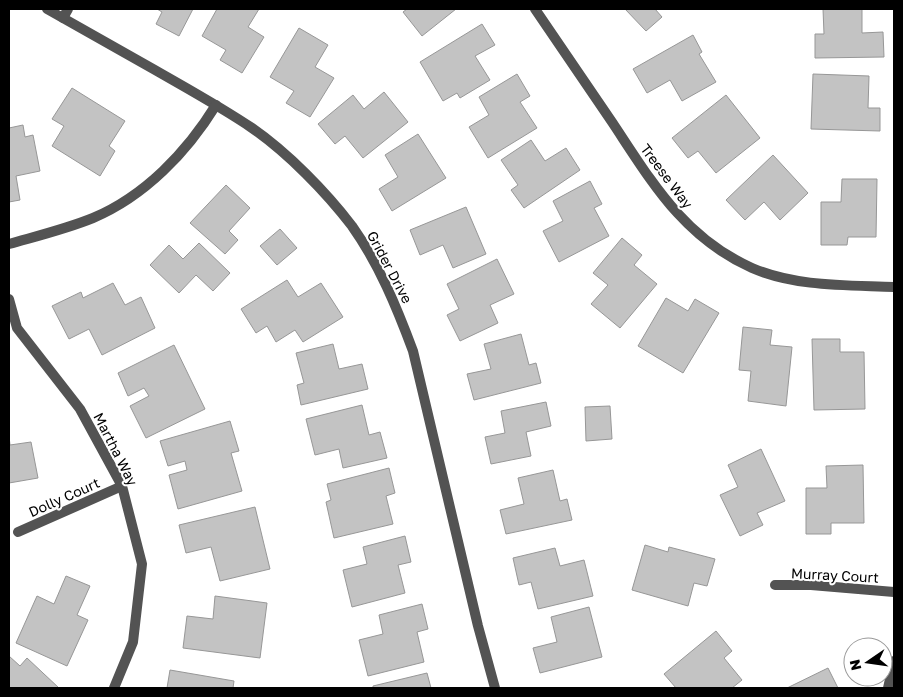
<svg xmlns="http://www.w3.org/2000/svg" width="903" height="697" viewBox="0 0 903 697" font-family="'Golos Text',sans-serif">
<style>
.building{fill:#c3c3c3;stroke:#979797}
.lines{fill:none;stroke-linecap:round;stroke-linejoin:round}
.street{stroke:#535353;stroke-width:10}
.labels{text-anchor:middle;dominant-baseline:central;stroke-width:4;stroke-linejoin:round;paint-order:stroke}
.street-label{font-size:14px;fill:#000;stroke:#fff}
</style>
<rect width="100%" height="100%" fill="#fff"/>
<g class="building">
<polygon points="157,9 193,9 179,36 156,24 162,12"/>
<polygon points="217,9 259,9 248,27 264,37 242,73 220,60 226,50 202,36"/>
<polygon points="407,9 456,9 422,36 403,12"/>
<polygon points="625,9 655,9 662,17 646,31"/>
<polygon points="823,9 862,9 862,33 883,32 884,57 815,58 815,34 824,34"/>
<polygon points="482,24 495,45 475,56 490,80 460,98 457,93 443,101 420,62"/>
<polygon points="299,28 328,45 315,67 334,78 310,117 286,103 294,91 270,77"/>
<polygon points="693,35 702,52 699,54 716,82 682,101 670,80 647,93 633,69"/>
<polygon points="517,74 530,96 520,102 537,128 488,158 469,127 489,115 479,97"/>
<polygon points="813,74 869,76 868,108 880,108 880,131 811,129"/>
<polygon points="72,88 125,121 109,146 115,151 100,176 52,146 64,126 52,119"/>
<polygon points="384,92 408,122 363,158 345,136 335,144 318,124 353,95 364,109"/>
<polygon points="726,95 760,138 716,173 698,151 688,158 672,138"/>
<polygon points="23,125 25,137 33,135 40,171 16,176 20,200 9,202 9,128"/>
<polygon points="418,134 446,178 392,211 379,189 398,177 385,155"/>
<polygon points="531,140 545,161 566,148 580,170 524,208 511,190 518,185 501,160"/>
<polygon points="773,155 808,193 780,220 764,202 745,220 726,200"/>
<polygon points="842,179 877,179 876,237 848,237 847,245 821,245 821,202 841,202"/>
<polygon points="590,181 602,204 594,208 609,236 559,262 543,231 563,221 553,201"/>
<polygon points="226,185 250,208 229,231 238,240 225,254 190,223"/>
<polygon points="466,207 486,254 453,268 443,245 420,255 410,230"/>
<polygon points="280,229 297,248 277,265 260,246"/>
<polygon points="622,238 642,255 634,265 657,284 620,328 591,304 608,285 593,273"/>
<polygon points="199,243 230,273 213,291 196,275 179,293 150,265 169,245 183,259"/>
<polygon points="497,259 514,294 490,305 498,323 460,341 447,315 459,309 447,284"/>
<polygon points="287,280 298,297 321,283 343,317 303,342 295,330 276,342 267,326 256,333 241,309"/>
<polygon points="113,283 125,305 141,297 155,328 102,355 89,329 69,339 52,306 81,292 83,298"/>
<polygon points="666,298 688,311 695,299 719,313 683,373 638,346"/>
<polygon points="743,327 772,330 770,345 792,347 786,406 748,401 751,371 739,370"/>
<polygon points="521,334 529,365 536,363 541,383 474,400 467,374 491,369 484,344"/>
<polygon points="812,339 840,339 840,352 864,352 865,409 814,410"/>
<polygon points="333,344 339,369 362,364 368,389 301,405 297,385 304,383 296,353"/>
<polygon points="174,345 205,409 146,438 130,406 149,396 144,388 128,396 118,373"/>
<polygon points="546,402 551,426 526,432 531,456 491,464 485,437 505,433 501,411"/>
<polygon points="362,405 369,435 380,432 387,458 343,468 339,449 315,455 306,419"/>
<polygon points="610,406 612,439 586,441 585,407"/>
<polygon points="230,421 239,451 231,453 242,491 178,509 169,475 187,470 185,461 168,466 160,441"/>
<polygon points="9,436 10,445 31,442 38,478 9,483"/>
<polygon points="761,449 785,501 757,513 763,525 740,536 720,495 738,487 728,465"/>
<polygon points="863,465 864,523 831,523 831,534 806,534 806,488 827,488 826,466"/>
<polygon points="389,468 395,493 386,496 393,524 334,538 326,502 331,500 327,484"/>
<polygon points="553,470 560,501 567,499 572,520 506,534 500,510 524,504 518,478"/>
<polygon points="255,507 270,569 220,581 211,547 186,553 179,525"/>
<polygon points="405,536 411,562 398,565 405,593 352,607 343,570 367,564 363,547"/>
<polygon points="645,545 668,552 669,547 715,559 707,586 694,583 688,606 632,590"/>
<polygon points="555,548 560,566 584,560 593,596 538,609 531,582 519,585 513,558"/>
<polygon points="66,576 90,586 77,615 88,620 67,666 16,643 37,596 54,604"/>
<polygon points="215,596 267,603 260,658 183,648 187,616 213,619"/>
<polygon points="422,604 428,629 417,632 424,662 368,676 359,640 383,634 379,615"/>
<polygon points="589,607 602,657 540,673 533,648 557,642 551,617"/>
<polygon points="716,631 732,651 724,658 742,680 732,688 676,688 664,674"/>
<polygon points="9,656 20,666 27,658 59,688 9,688"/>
<polygon points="828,668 838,688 787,688"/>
<polygon points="170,670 234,681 233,688 167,688"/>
<polygon points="427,673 431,688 373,688 373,686"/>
</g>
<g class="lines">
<g class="street">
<path d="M 47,9 C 83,29 119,50 155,70 C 188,89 221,107 252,128 C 288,153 326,192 352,226 C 379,264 397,308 413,351 L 478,626 L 495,688"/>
<path d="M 535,9 C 561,47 586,84 612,122 C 652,182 683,237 752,268 C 796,287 847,285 894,287"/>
<polyline points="63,18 68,9"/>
<path d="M 9,244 C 37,236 66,229 93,218 C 145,196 187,152 216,105"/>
<polyline points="9,299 17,328 80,409 122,486 142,564 133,642 114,688"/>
<polyline points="18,532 122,486"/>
<polyline points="775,585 811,585 894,592"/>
<polyline points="888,688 894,661"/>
</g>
</g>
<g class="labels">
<g class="street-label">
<text transform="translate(667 176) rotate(53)">Treese Way</text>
<text transform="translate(390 267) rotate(62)">Grider Drive</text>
<text transform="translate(116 449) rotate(63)">Martha Way</text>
<text transform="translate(64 497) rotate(-24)">Dolly Court</text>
<text transform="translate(835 575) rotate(3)">Murray Court</text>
</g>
</g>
<rect width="903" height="697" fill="none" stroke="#000000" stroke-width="20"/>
<g transform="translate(868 662) rotate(257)"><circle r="24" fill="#ffffff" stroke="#999999"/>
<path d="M0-4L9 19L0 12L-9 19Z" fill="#000000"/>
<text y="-8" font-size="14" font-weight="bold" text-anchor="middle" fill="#000000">N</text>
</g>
</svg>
